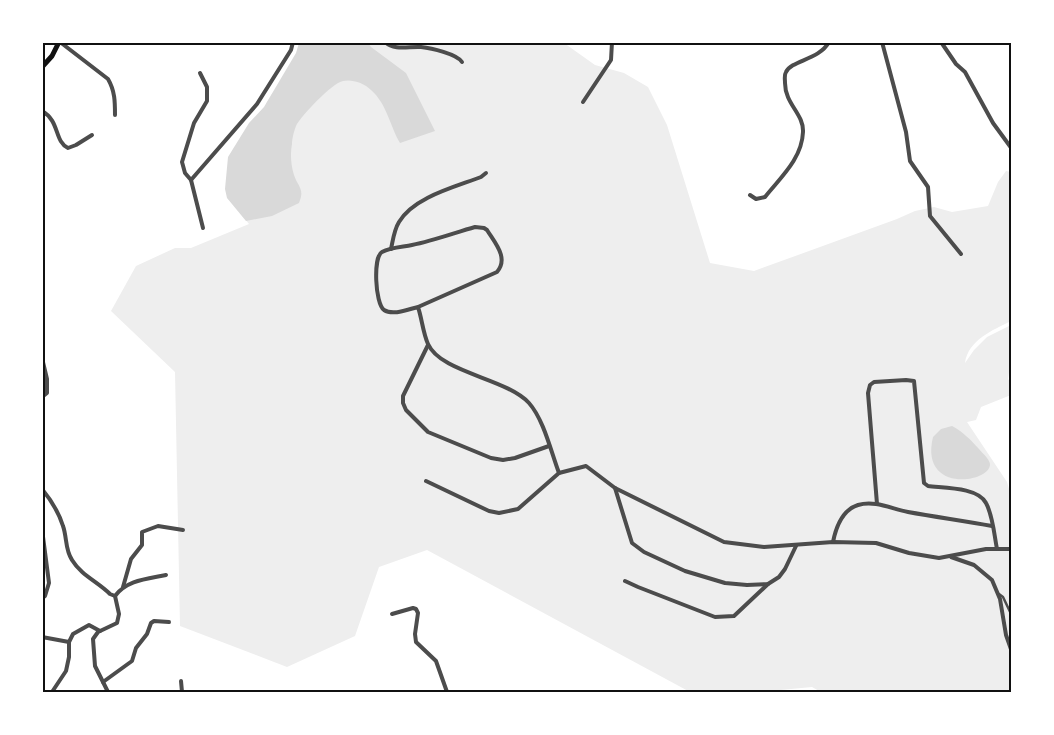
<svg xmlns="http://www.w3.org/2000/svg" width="1054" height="735" viewBox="0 0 1054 735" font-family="Quicksand,sans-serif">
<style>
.green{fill:#eee}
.water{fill:#d9d9d9}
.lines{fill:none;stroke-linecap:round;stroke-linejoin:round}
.pedestrian{stroke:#4c4c4c;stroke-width:2.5}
.minor{stroke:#4c4c4c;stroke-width:4}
.secondary{stroke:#111;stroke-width:5}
.neatline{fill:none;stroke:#111;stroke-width:2}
</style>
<rect width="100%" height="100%" fill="#fff"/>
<path class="green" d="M 299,43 L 564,43 L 595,65 L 624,73 L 648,87 L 667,125 L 710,263 L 754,271 L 897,219 L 915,211 L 934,207 L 952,212 L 988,206 L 998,182 L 1006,171 L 1011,172 L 1011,321 C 993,330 968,340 965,363 L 974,350 L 987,337 L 1011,325 L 1011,370 L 1009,372 L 1008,379 L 1011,383 L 1011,395 L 981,407 L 976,420 L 967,422 L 1007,482 L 1011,496 L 1011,692 L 821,692 L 812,687 L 759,692 L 690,692 L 427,550 L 379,567 L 355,636 L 287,667 L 180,626 L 175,372 L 111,311 L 136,266 L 175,248 L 191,248 L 249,224 L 231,202 L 267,102 L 297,55 Z"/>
<g class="water">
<path d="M 299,43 L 368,43 L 371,47 L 406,73 L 435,131 L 400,143 C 390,126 387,104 371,90 C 364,83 352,79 343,81 C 332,83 301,116 296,126 C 294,131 292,139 292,144 C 290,154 291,165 294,175 C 298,187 305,189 299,203 L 272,216 L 246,221 L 227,198 L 225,189 L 228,157 L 249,123 L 264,107 L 296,53 Z"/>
<path d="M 952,426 C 963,432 971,440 979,449 C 982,453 989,458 990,464 C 991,483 919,494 933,437 L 941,429 Z"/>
</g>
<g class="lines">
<polyline class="pedestrian" points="999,594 1003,597 1012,616"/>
<g class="minor">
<path d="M 60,42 L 108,79 C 115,91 115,102 115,115"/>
<path d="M 385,42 C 395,51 409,46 421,47 C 431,48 457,54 462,62"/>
<polyline points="882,42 906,132 910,161 928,187 930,216 961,254"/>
<polyline points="941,42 956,64 965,72 993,123 1012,149"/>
<polyline points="200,73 207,87 207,101 194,123 182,162 185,173 191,180 203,228"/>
<polyline points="583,102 611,60 612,42"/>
<path d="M 42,111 C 60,121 54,141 68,148 L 76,145 L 92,135"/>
<polyline points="191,180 257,104 291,50 293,42"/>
<path d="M 750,195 L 756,199 L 765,197 C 780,178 802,159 803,132 C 804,114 785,104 785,83 C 785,79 784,75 786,72 C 792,60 819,60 829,42"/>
<path d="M 391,249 C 393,240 394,230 399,222 C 414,197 455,187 481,177 L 486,173"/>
<path d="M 418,307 L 497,272 C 509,258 495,243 487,230 L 484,228 L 475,227 C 454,233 433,241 412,245 C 402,247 391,247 382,252 C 373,257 375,303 384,310 C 393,316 409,309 418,307 C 422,319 423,333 428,344 C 441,373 506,378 529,403 C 544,420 551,452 559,473"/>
<polyline points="428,345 403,396 403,403 406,410 428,432 491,458 503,460 515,458 549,446"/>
<polyline points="42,358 47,379 47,393 42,397"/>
<polyline points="426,481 489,511 499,513 518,509 559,473 586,466 615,488 724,542 764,547 833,542 876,543 909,553 939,558 986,549 1012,549"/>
<polyline points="615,488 632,543 644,552 685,571 725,583 747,585 768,584 779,577 785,569 796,546"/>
<path d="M 42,489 C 51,500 59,513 63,526 C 67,537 65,550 72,560 C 81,575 98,582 110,594 L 115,596 L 119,614 L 117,623 L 98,632 L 93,639 L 95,666 L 108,692"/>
<path d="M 877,504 L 868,393 L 870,385 L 874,382 L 906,380 L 914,381 L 924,483 L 928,486 C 943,488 978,487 986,503 C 993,516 994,534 997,549"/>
<polyline points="42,529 49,583 45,596 42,598"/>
<path d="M 833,542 C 836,527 842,510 858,505 C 875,500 892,509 908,512 C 936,517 964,521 992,526"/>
<polyline points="951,557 974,565 992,580 1000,599 1006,635 1012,652"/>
<polyline points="625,581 638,587 715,617 734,616 768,584"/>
<polyline points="123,587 131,559 142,545 142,532 158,526 183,530"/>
<path d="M 115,596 C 127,580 147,579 166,575"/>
<polyline points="392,614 413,608 416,609 418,613 415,634 416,642 436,661 447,692"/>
<polyline points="42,637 69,642"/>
<polyline points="181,681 182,692"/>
<polyline points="103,682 132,661 136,648 147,634 151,623 154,621 169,622"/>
<polyline points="52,692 66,671 69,657 69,642 73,634 89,625 100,631"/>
</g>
<polyline class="secondary" points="42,67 52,56 59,42"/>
</g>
<rect width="1054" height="735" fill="none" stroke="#ffffff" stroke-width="88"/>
<rect x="44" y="44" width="966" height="647" class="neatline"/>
</svg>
